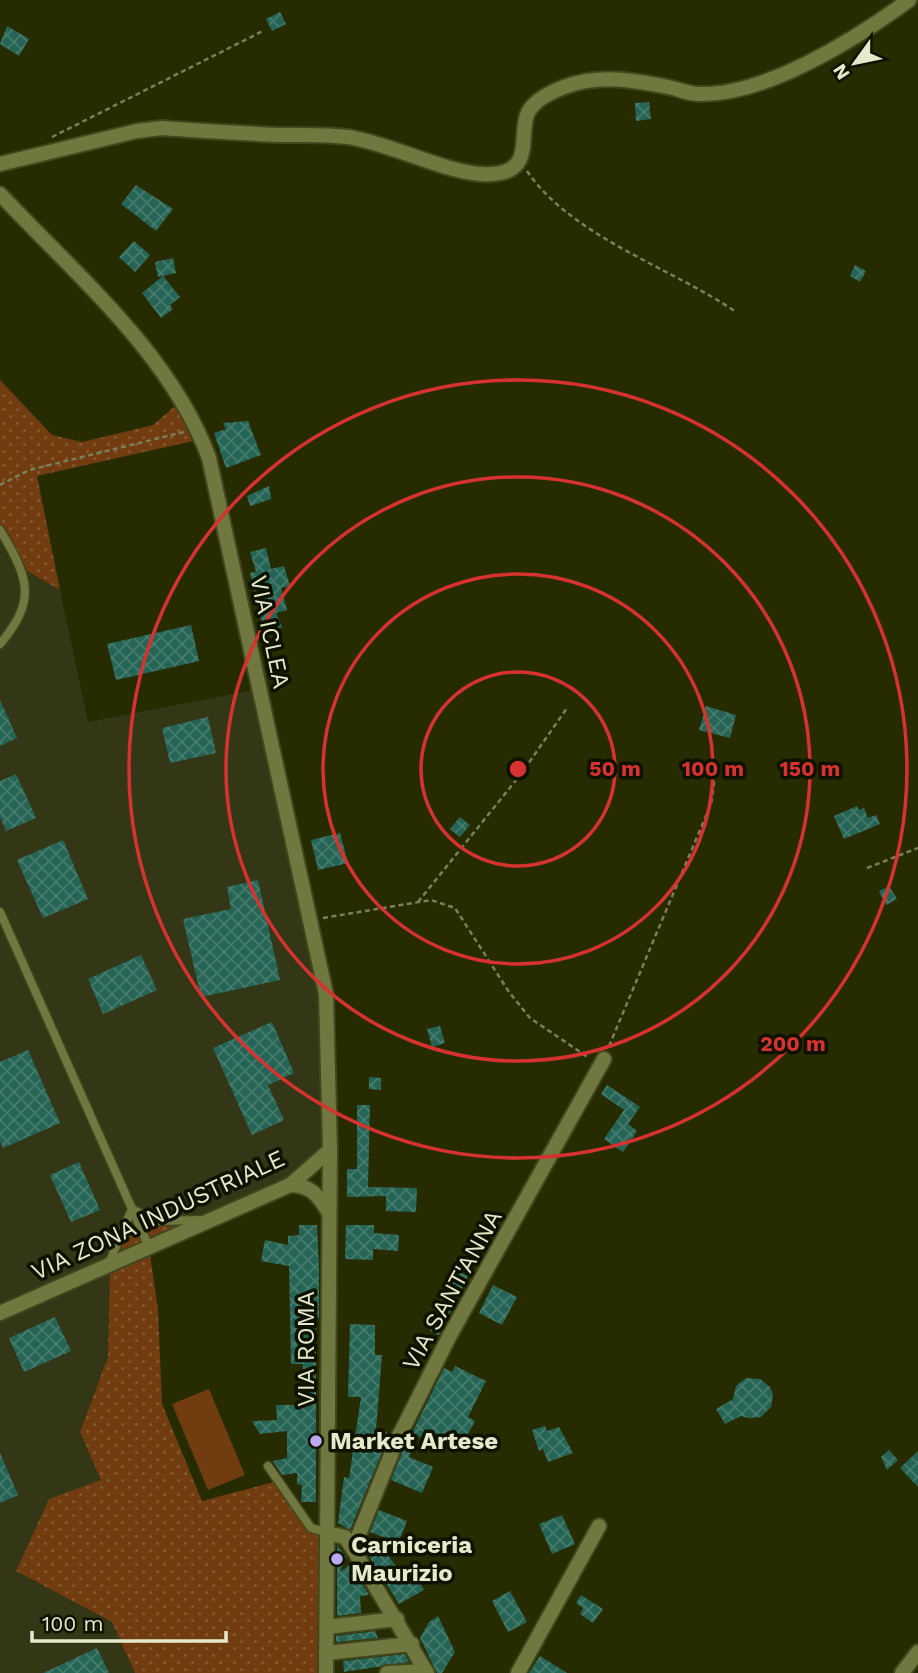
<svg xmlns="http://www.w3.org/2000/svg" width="918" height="1673" viewBox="0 0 918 1673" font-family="'Work Sans',sans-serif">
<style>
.built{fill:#333715}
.grass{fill:url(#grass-dots)}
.green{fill:#703c10}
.building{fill:url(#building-cross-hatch)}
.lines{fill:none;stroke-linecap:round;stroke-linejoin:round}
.service-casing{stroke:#42461d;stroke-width:11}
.minor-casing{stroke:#42461d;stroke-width:18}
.tertiary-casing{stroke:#42461d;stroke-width:18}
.path{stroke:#7b7f5a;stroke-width:2.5;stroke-dasharray:5 3.5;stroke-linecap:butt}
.service{stroke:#70773f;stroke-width:8}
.minor{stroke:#70773f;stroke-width:14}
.tertiary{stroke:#70773f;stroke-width:14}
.ring{fill:none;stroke:#d73230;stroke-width:3.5}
.poi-dot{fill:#bca9f5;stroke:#101200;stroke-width:2.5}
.labels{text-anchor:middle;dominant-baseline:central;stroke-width:7;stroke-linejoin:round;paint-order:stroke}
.street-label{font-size:24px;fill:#e5eacc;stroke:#101200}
.poi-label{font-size:24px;font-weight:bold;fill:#e5eacc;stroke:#101200;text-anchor:start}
.centre{fill:#d73230;stroke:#101200;stroke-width:3.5}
.ring-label{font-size:21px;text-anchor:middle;font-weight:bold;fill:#d73230;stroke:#101200;stroke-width:7;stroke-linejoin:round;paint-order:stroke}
</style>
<defs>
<pattern id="grass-dots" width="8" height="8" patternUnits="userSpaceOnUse" patternTransform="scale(1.75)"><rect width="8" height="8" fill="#703c10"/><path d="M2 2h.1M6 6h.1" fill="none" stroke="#845832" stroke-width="1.8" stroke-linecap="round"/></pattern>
<pattern id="building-cross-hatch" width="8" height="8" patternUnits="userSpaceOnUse" patternTransform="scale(1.75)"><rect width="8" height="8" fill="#266556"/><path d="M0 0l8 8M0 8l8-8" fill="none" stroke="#457b6d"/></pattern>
</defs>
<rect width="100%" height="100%" fill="#272b00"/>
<polygon class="built" points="0,530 22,568 60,590 88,722 259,689 326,994 330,1150 290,1185 110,1264 108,1357 80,1432 102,1480 16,1571 112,1622 135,1673 0,1673"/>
<g class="grass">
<polygon points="0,380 52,435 82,442 153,425 182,400 202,439 37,476 60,590 22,568 0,530"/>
<polygon points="132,1209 156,1221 210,1220 149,1247 158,1310 162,1404 202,1501 278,1481 311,1527 327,1533 326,1673 135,1673 112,1622 16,1571 49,1499 101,1480 80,1432 108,1357 110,1265"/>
</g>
<polygon class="green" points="209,1389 245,1475 208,1490 172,1404"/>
<g class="building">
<polygon points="280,12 286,24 272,31 266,19"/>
<polygon points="7,26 29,39 19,56 0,44"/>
<polygon points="649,102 651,119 636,121 635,103"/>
<polygon points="136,185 173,209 156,231 121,204"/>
<polygon points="134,241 150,255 135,272 119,257"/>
<polygon points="173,258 176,273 158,277 155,262"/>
<polygon points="855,265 866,271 860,282 850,276"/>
<polygon points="163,276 180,297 170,305 173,309 161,318 142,293"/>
<polygon points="248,421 261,455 226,468 214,433 226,429 223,423"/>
<polygon points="269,486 271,499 250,506 247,496"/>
<polygon points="266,548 271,569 284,566 290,586 281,588 287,610 276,613 282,627 265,635 250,573 256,572 250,552"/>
<polygon points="191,625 199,661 116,680 107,644"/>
<polygon points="0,700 17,738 0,746"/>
<polygon points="706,706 736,715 730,738 699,730"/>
<polygon points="208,717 216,753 170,763 162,728"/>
<polygon points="16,774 36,818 6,831 0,817 0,781"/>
<polygon points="857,806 859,810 864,808 868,818 876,815 880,824 844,839 834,816"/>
<polygon points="460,817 470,825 460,837 450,829"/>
<polygon points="340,833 348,863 318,870 311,840"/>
<polygon points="63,840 88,899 43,918 17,860"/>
<polygon points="258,880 280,980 201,997 183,919 231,909 227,887"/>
<polygon points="889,886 897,899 886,905 879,891"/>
<polygon points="141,955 157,990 103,1014 88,979"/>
<polygon points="272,1022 294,1073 268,1085 284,1120 252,1135 213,1048"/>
<polygon points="440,1026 445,1043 432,1047 427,1029"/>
<polygon points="28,1050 60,1123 3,1148 0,1141 0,1062"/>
<polygon points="369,1077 381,1078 381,1090 369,1089"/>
<polygon points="607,1085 640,1107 628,1124 637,1131 623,1152 604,1139 624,1110 601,1094"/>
<polygon points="357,1105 370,1105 368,1187 417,1188 416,1212 386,1211 386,1196 347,1197 347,1169 357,1169"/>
<polygon points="79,1162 100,1210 71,1222 50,1175"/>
<polygon points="299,1225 317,1225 319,1267 319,1318 316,1318 316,1502 301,1502 302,1485 297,1484 297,1473 282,1475 273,1461 287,1458 287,1431 260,1434 252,1421 277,1420 276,1405 304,1405 303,1364 291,1364 289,1266 261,1261 265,1240 288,1245 288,1236 299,1235"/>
<polygon points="346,1225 374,1225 374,1233 399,1235 398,1251 373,1249 373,1260 345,1259"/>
<polygon points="459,1272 468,1276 439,1335 430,1331 438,1315 433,1313 449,1281 453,1283"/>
<polygon points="493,1285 517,1297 502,1325 479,1313"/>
<polygon points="55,1317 71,1351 24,1372 9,1338"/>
<polygon points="350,1324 375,1325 375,1355 382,1355 376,1430 387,1432 387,1440 350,1530 338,1523 344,1477 349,1478 361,1397 348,1397"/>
<polygon points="455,1366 486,1381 468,1417 475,1421 462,1445 444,1436 438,1446 412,1433 444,1368 452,1372"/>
<polygon points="746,1378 760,1379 770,1387 773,1394 771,1407 761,1417 748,1418 741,1416 725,1424 716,1409 733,1399 736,1386"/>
<polygon points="545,1426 547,1431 559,1427 573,1453 548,1462 543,1449 539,1451 532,1430"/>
<polygon points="405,1445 413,1447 409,1457 433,1467 422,1493 391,1480"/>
<polygon points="889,1450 898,1460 887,1470 881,1457"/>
<polygon points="918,1451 918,1487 900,1468"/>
<polygon points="0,1453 18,1495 0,1503"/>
<polygon points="379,1510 407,1521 398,1543 370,1532"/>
<polygon points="562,1515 575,1544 552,1554 539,1524"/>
<polygon points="380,1544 400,1572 411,1566 424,1590 399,1604 367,1553"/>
<polygon points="337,1545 346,1557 340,1572 351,1564 369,1595 360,1596 361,1613 337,1616"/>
<polygon points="510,1591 527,1622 508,1632 492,1601"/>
<polygon points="581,1595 603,1609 593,1623 580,1614 583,1608 576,1603"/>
<polygon points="438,1616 455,1652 442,1673 437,1673 420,1638 429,1622"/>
<polygon points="375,1631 378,1638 336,1642 336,1636"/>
<polygon points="97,1648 109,1673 43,1673"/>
<polygon points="405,1654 409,1662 344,1672 343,1661"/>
<polygon points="540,1656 567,1673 529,1673"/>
</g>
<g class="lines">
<defs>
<g id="service">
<path d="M 0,530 C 28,577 38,599 0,644"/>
<polyline points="0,912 149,1247"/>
<polyline points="109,1263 132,1209 156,1221 201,1220"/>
<polyline points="268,1466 311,1528 327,1532"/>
</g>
<g id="minor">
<path d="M 290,1185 C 311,1185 319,1196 329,1213"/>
<polyline points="0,1313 290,1185 330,1150"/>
<polyline points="327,1533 345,1537 353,1549 427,1673"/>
<polyline points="353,1549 397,1440 450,1335 604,1059"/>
<polyline points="327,1627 397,1619"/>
<polyline points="326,1653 412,1644"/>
<polyline points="387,1673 426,1671"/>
<polyline points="518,1673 599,1526"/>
<polyline points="902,1673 918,1652"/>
</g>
<g id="tertiary">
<path d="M 0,164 L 137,131 L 162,128 C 201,131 240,133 279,135 C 301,135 325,134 348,137 C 391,143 453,177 491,174 C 534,172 519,138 527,115 C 532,101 551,92 564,87 C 599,74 633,80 668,87 C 678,89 689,94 699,94 C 766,96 857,38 909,0"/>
<path d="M 0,194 C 75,274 171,354 209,458 L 326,994 L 330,1150 L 326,1673"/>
</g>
</defs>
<use href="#service" class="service-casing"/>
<use href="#minor" class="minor-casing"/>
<use href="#tertiary" class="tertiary-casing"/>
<g class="path">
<polyline points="52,137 263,31"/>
<path d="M 527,171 C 572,237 672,268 736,312"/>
<polyline points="0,485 29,470 184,432"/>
<polyline points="867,868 918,848"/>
<polyline points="418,902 521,774 567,708"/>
<polyline points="323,918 431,900 455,908 509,992 530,1018 589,1058"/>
<polyline points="609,1046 711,804 714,783 711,767"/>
</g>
<use href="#service" class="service"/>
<use href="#minor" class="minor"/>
<use href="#tertiary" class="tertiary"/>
</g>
<g class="ring">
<circle cx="518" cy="769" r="97"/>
<circle cx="518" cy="769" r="195"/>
<circle cx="518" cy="769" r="292"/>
<circle cx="518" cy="769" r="389"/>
</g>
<g class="poi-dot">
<circle cx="316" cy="1441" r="7"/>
<circle cx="337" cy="1559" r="7"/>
</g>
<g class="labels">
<g class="street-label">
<text transform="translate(270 632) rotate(78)">VIA ICLEA</text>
<text transform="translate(158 1215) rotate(-25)">VIA ZONA INDUSTRIALE</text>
<text transform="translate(452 1290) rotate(-61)">VIA SANT'ANNA</text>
<text transform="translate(306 1349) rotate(-90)">VIA ROMA</text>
</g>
<g class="poi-label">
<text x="330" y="1441">Market Artese</text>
<text x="351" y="1545">Carniceria<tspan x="351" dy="28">Maurizio</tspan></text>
</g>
</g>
<circle cx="518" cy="769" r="10" class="centre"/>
<g class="ring-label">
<text x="615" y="776">50 m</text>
<text x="713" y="776">100 m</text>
<text x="810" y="776">150 m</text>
<text x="793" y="1051">200 m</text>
</g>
<g transform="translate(855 63) rotate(237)" stroke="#101200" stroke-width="5" paint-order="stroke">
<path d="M0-5L12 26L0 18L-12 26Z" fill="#e5eacc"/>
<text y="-10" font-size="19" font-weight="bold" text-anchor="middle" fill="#e5eacc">N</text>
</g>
<path d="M32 1631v10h194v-10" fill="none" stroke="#e5eacc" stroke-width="3.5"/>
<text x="42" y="1631" font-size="21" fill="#e5eacc" stroke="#101200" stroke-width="5" paint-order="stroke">100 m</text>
</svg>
